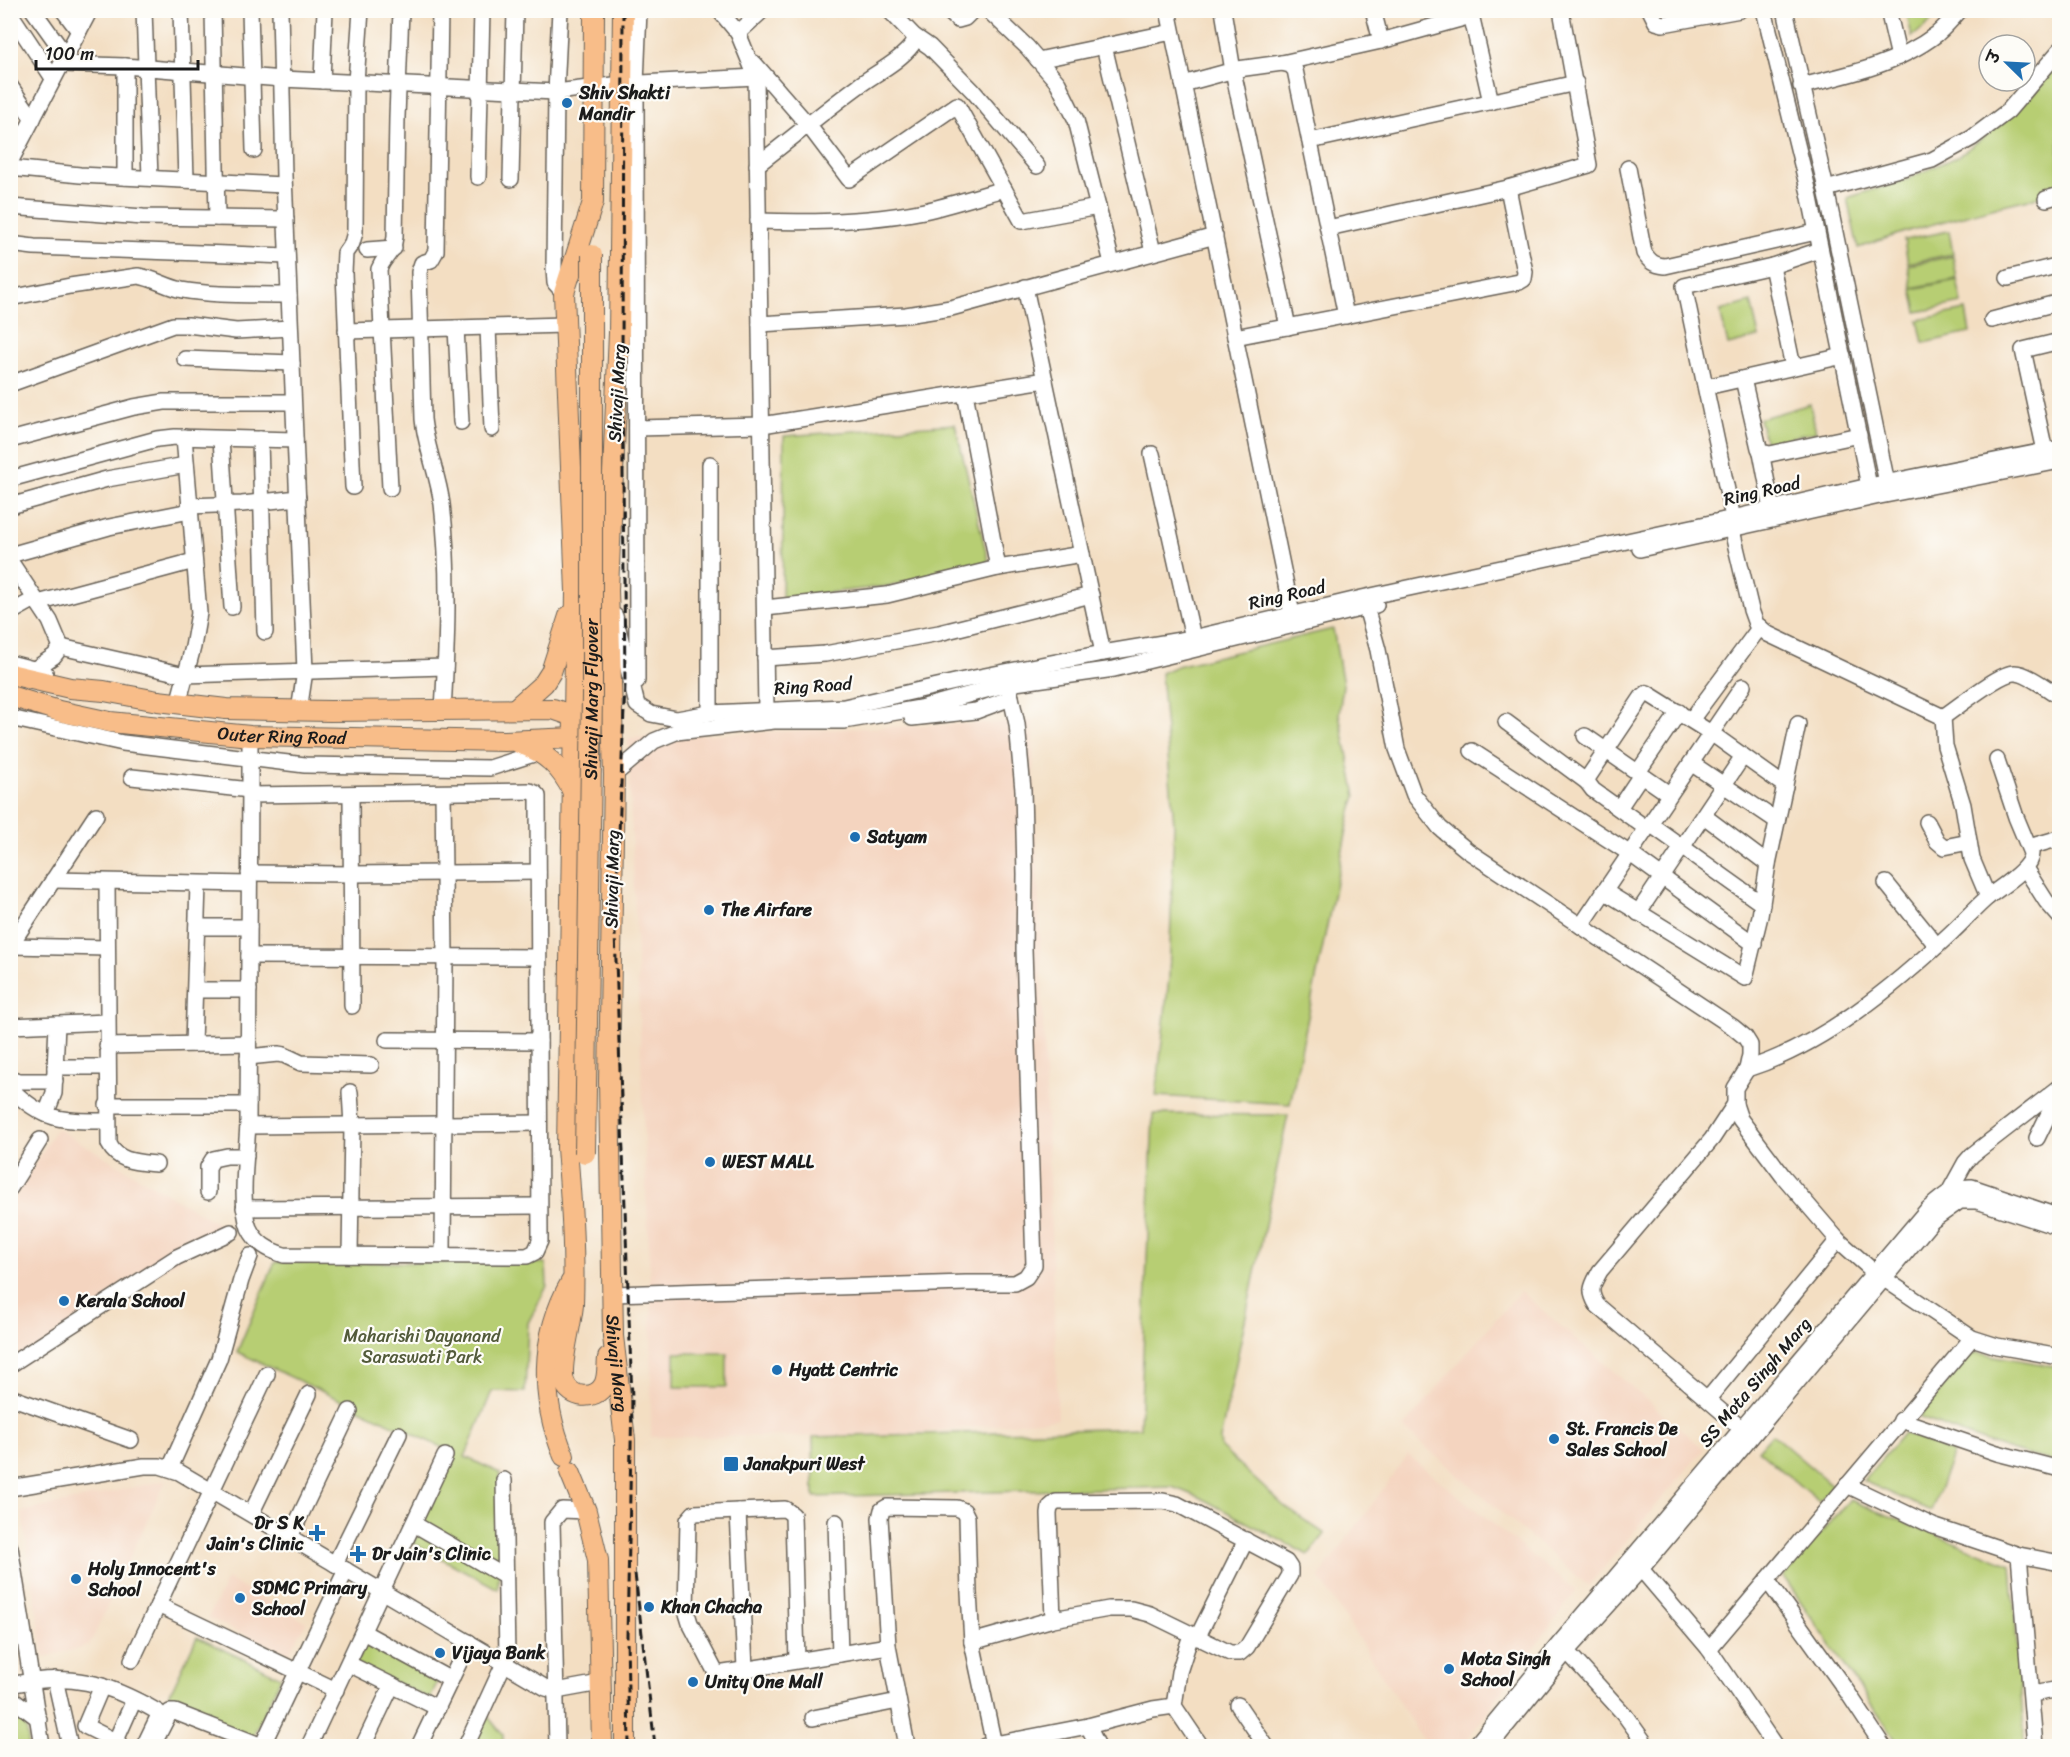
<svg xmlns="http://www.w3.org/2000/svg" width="2070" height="1757" viewBox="0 0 2070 1757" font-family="Sriracha,'Playpen Sans Deva',sans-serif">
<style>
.built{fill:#f4d4bf}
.green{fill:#b7ce73;stroke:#6a7548;stroke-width:1.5}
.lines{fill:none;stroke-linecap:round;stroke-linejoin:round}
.minor-casing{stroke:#676056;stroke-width:18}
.major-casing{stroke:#676056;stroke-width:22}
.minor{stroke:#fff;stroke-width:15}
.major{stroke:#f8bd89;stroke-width:20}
.rail{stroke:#1c1c1c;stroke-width:3;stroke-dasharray:9 4.5;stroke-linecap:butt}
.major-bridge-casing{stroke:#676056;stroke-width:22;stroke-linecap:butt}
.major-bridge{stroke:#f8bd89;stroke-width:20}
.poi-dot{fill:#1f6fb2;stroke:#fdfcf7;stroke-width:2}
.labels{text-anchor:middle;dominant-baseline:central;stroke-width:4.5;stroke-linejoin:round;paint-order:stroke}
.poi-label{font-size:18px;font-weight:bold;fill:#1c1c1c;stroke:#fdfcf7;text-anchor:start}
.street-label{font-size:18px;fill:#1c1c1c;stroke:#fdfcf7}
.park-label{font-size:18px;fill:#525a3a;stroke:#fdfcf7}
</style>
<rect width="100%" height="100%" fill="#fdfcf7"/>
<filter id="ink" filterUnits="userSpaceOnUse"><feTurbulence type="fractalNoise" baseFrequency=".0167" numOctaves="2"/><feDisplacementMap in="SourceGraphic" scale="12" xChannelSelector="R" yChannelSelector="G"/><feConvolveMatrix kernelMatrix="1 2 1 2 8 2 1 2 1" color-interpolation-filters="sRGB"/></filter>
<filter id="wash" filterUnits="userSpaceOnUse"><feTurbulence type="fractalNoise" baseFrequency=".008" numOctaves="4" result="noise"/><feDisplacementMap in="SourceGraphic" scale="24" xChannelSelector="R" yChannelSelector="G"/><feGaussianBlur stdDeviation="1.35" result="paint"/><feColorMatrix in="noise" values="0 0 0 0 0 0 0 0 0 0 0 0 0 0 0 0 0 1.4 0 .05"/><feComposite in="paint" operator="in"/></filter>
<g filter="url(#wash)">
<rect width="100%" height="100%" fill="#f3dec2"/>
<g class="built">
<polygon points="1032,721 1058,1419 880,1436 651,1437 651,1305 628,738"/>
<polygon points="56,1128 225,1228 11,1374 11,1205"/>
<polygon points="1520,1291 1704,1449 1588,1586 1403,1428"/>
<polygon points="1408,1455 1576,1591 1462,1746 1427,1746 1319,1577"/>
<polygon points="166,1480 89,1646 44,1657 22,1512"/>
<polygon points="227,1579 306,1622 289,1654 208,1618"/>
</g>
<g class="green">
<polygon points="1906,10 1944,10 1944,11 1912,37"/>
<polygon points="2059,58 2059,192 2003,205 1908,231 1858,248 1847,198 1907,179 1958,156 2003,123 2042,85"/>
<polygon points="1949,231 1953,254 1908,263 1904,240"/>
<polygon points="1953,256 1957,279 1912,288 1908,265"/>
<polygon points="1957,280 1962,303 1917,312 1912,289"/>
<polygon points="1751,302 1759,337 1728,345 1720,311"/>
<polygon points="1966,310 1970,333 1923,343 1918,320"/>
<polygon points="1810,404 1816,432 1791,437 1793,447 1769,453 1759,419"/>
<polygon points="955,424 989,564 889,586 782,598 784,436"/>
<polygon points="1333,629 1343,685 1339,714 1356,796 1350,815 1290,1104 1156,1096 1169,977 1174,824 1161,673 1177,666"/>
<polygon points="1153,1114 1288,1115 1220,1440 1221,1448 1285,1507 1325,1534 1308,1555 1199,1497 1172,1487 814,1497 813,1437 1140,1428"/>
<polygon points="275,1262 546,1263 547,1286 528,1323 525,1392 492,1391 465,1457 500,1473 501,1516 498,1589 413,1543 454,1453 237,1352"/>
<path d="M 1972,1352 L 2059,1367 L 2059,1462 C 2011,1453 1964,1434 1918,1417 Z"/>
<rect x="675" y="1353" width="52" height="34"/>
<polygon points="1904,1433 1953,1453 1931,1511 1863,1481"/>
<polygon points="1772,1434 1833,1486 1819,1502 1758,1450"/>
<polygon points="1850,1500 2011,1565 2025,1746 1900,1746 1783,1576"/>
<polygon points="197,1637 281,1677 251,1740 167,1700"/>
<polygon points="368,1638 439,1678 430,1699 356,1664"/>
<polygon points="10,1700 23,1707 29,1746 11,1746"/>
<polygon points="484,1712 503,1735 503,1746 466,1746"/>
</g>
</g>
<g filter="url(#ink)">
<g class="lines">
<defs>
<g id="minor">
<polyline points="33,10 66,56"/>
<polyline points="63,10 79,31"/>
<polyline points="144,10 150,178"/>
<polyline points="181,10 186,180"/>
<polyline points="213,10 217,218"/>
<polyline points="250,10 254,150"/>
<polyline points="280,10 284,176 305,671 299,711"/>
<path d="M 440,10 L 436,251 L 431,260 L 422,263 L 419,272 L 423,419 C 426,448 438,474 442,504 C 450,570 447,644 443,710"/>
<polyline points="560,10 556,92 554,268 555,283 564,293"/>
<polyline points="719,10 738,33 756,77 766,709"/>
<polyline points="889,10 914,36 930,47 973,91 1037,166"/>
<polyline points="947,10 958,20 965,18 973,10"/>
<polyline points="988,10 1027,47 1058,83 1076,120 1112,263"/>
<polyline points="1168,10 1292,614"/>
<polyline points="1223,10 1233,71 1288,327"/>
<polyline points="1373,10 1381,41"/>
<polyline points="1470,10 1491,102"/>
<polyline points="1650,10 1656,22 1663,24 1740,10"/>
<polyline points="1764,10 1809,193 1869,486 1873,495"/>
<polyline points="1785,10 1826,189 1887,483 1890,491"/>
<polyline points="1888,10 1899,57"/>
<polyline points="10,13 53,78"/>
<polyline points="738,33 763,10"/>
<polyline points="1104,46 1153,252"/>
<polyline points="1038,60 1172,32"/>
<polyline points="754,63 809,126 849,179 957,105 1022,221 1098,207"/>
<polyline points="1282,63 1290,65 1295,70 1346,316"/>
<polyline points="62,64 125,66 282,79 556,92 622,84 756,77"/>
<polyline points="322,81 325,10"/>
<polyline points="1183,84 1238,69 1282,63 1381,41 1471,16"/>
<polyline points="10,86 33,119"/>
<path d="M 1801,86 C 1848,75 1898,64 1937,34 C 1945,27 1953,18 1960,10"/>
<polyline points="1310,141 1576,83"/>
<polyline points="10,162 90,10"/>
<path d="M 757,165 C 791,139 823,112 857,87 C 874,74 899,62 912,45 C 915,40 914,41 914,36"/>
<polyline points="10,168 80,175 284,185"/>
<path d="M 1628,168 L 1644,253 C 1650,262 1654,265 1665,266 L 1816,232"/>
<polyline points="125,177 125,66"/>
<polyline points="478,177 482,10"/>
<polyline points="511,179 515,10"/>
<polyline points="1826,189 1932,160 1972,138 2008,111 2060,50"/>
<polyline points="2046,199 2060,195"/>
<polyline points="10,207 143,217 286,219"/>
<path d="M 758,221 C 814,223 869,222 924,211 C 951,205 978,196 1004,189"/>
<polyline points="1328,228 1508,188 1589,165 1561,10"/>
<polyline points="10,244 34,247 287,256"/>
<polyline points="367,250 394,248"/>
<polyline points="2008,278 2060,265"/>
<polyline points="1025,287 1103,653"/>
<path d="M 10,298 L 70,286 L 138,276 C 154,278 166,287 182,290 C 217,296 253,294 289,295"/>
<polyline points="1992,320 2060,302"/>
<polyline points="760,324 906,315 951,308 1215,236"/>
<polyline points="488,327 492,429"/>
<polyline points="456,328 461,422"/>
<polyline points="346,331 565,325"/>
<polyline points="1235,337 1519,282 1524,279 1525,272 1508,188"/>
<polyline points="185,359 292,363"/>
<polyline points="1793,367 1772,266 1820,250"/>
<polyline points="1743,379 1759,448 1761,452 1770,454 1859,435"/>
<polyline points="10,384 173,325 188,325 236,331 290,328"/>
<polyline points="1706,387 1843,356"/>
<polyline points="965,393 998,568"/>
<polyline points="637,428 762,425 1045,380"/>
<polyline points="221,439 232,607"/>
<polyline points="260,439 265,632"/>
<polyline points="10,440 134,407 164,402 293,402"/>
<polyline points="2045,451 2023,350 2060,341"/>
<polyline points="1761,452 1772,509"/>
<polyline points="1152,454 1193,638"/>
<polyline points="10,479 157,439 175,437 295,440"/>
<polyline points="353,487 344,273 345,253 352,243 355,232 356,82 361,10"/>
<path d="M 390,488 L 379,269 C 385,254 393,255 395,237 L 397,117 L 401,10"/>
<polyline points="10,506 107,479 186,465"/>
<polyline points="189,506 242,504 298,498"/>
<polyline points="1731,509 1684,286 1772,266"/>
<polyline points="1730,522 1751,610 1756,624 1768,634 1943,717"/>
<polyline points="1640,549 1875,497 2060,461"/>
<polyline points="10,555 109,527 190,511"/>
<polyline points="10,561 50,621 61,647 54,656 35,669"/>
<polyline points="1364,600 1378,650 1397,749 1414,795 1440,828 1468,851 1733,1027 1745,1037 1750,1045 1750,1055 1747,1069 1735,1088 1735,1104 1740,1119 1783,1176 1838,1240 1874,1272 1972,1338 1997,1346 2060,1357"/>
<polyline points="38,603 194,561"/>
<polyline points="765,608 887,595 998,568 1082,554"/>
<polyline points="10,613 35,599"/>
<polyline points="615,616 637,705 651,714 677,719 710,713 844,707 964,680 1103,653 1193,638 1362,598 1720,521 1869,486 2060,448"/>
<polyline points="61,647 185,675 445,667"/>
<polyline points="765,658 825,654 939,633 1091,595"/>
<polyline points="10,663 45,672"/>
<polyline points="637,681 636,84 639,10"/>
<polyline points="178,704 193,647 199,613 184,437"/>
<polyline points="710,713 710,464"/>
<path d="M 1943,717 C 1957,708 1999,673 2014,673 C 2026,672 2049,690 2060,697"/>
<polyline points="10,718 123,743 305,765 490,768 540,752"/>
<polyline points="912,718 976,711 1011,698"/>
<polyline points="1691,720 1760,627"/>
<polyline points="1506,722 1587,782"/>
<polyline points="1585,736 1669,794"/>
<polyline points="1472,751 1629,853 1754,944"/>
<polyline points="1691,763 1777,821"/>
<polyline points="1638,772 1679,712"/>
<polyline points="614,775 654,741 676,732 774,721 844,721 920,708 1008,684 1114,669 1376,605"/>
<polyline points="132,777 250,790"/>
<path d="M 250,795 L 530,791 L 535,793 L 538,796 L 540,1241 L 535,1252 L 527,1256 L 284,1255 C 268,1250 256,1243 249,1228 C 239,1203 247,1151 248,1123 C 249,1009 250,895 250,780 L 250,736"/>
<polyline points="351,795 352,1006"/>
<polyline points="1619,808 1641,775"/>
<polyline points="1704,816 1768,864"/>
<polyline points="1927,822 1937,841 1944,847 1969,842"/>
<polyline points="1650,824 1762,904"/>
<polyline points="1646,828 1593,790 1587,782 1589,776 1642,697 1647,693 1711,733 1785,786"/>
<polyline points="2029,847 2060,838"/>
<polyline points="2025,868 2046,901 2060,917"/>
<polyline points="249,873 352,874 538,872"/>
<polyline points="53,880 249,884"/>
<path d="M 107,882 L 109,1144 C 118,1162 137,1162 156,1164"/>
<polyline points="1886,883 1937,946"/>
<polyline points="1604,891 1745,978 1760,916 1768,864 1798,724"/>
<path d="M 1988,897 C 2000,887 2032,869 2031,853 L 2016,817 L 1997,760"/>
<polyline points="1638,913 1743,756"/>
<polyline points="1581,926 1743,686"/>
<polyline points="197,927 249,927"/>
<polyline points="10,946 96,815"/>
<polyline points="11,946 107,948"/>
<polyline points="249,956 538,957"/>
<polyline points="195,990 249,990"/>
<polyline points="10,1026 107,1022"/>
<polyline points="387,1040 539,1041"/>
<polyline points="193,1044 198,884"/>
<polyline points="107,1046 248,1043"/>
<polyline points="248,1057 278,1054 284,1055 301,1063 371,1065"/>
<polyline points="55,1067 107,1067"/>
<path d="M 1747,1069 C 1823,1045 1894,987 1952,932 C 1964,921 1975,908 1988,897 L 1972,859 L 1963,805 L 1945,746 L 1943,717"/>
<polyline points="10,1078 19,1081 55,1081"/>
<path d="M 10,1088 C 44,1122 63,1121 107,1121"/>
<path d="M 1735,1104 L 1712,1139 L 1600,1271 C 1592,1286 1588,1290 1597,1305 L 1749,1435"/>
<polyline points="107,1105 248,1105"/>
<polyline points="46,1114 54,1093 57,1024"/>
<polyline points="248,1126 539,1123"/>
<polyline points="2037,1138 2054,1103 2060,1104"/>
<polyline points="10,1188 40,1140"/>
<polyline points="208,1192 208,1167 213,1159 227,1156 246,1156"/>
<polyline points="1949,1192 1965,1163 1972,1155 2060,1087"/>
<polyline points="244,1208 539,1206"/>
<polyline points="443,1254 445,957 443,793"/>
<polyline points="350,1255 352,1125 350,1092"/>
<polyline points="613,1294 966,1283 1015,1283 1026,1277 1034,1265 1024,949 1025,874 1023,790 1017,724 1008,684"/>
<polyline points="10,1365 177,1257 231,1232"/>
<polyline points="10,1397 131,1440"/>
<polyline points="1708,1399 1838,1240"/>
<polyline points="1901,1420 1997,1453 2060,1469"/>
<polyline points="170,1468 219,1359 241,1280 250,1256"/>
<polyline points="1847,1485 1933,1526 2019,1555 2060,1563"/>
<polyline points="10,1488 144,1466 160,1466 179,1472 546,1688 556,1691 600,1683"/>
<polyline points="738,1511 745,1669"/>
<polyline points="251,1514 309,1394"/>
<polyline points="836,1522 840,1654"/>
<polyline points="414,1524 504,1576"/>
<polyline points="290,1537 350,1411"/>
<polyline points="10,1547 42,1746"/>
<polyline points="2019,1555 2035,1746"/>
<polyline points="335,1564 399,1434"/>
<polyline points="1641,1569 1709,1649 1775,1746"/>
<polyline points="1767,1580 1848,1693 1883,1746"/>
<polyline points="158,1605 336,1690"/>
<polyline points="363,1632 451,1680"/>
<polyline points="1191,1635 1179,1672 1174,1706 1201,1746"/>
<polyline points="1197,1638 1246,1540"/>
<polyline points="972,1642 1053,1619 1109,1609 1131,1609 1150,1614 1230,1653 1240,1653 1247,1647 1290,1575 1290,1568 1286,1562 1177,1504 1163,1501 1056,1502 1050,1507 1049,1514 1053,1619"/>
<polyline points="1562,1646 1624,1714 1647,1746"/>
<polyline points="1709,1649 1972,1338"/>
<polyline points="132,1660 267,1374"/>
<polyline points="797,1661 793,1515 785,1509 694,1513 688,1520 686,1610 690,1623 716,1673 718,1674 888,1646"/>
<polyline points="349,1664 438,1708"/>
<polyline points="55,1679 70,1746"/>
<path d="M 10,1685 C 70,1672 106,1682 158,1712 L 158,1717 L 144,1746"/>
<polyline points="102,1686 85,1726 111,1739 117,1738 134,1700"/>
<polyline points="2032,1694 2060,1689"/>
<polyline points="10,1697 39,1719"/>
<polyline points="1238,1705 1266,1746"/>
<polyline points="813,1718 898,1701"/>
<polyline points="1088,1726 1098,1746"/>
<polyline points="157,1746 155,1745 155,1741 170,1712 175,1712 262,1746 346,1570"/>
<polyline points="309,1746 445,1456"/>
<polyline points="363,1746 392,1685"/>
<polyline points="419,1746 469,1642"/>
<polyline points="466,1746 507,1657 504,1480"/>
<polyline points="557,1746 552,1522 562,1510 586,1511"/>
<polyline points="907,1746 888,1646 880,1518 882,1510 887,1507 957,1508 964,1511 967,1517 969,1593 972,1642 994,1745"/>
<polyline points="985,1746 1088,1726 1153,1709 1174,1706"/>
<path d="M 1475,1746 L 1559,1644 L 1927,1210 C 1941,1198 1953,1186 1972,1187 L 2060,1217"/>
<polyline points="1490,1746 1567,1651 1641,1569 1932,1221 1960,1201 1977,1201 2060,1228"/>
</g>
<g id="major">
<path d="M 594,10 L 593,202 L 564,293 L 576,592 L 567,1148 C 571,1199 575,1252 573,1304 C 572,1324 559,1365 564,1381 C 570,1399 595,1401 604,1385 C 608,1377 607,1367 608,1358"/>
<path id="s1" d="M 623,10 L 619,333 L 608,590 L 614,775 L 609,1082 L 613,1336 L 625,1440 L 625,1746"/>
<polyline points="10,674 70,688 104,691 158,701 226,709 330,711 553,709 585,720"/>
<path id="s2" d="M 10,696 L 59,711 L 110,722 L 250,736 L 505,741 L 574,738"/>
<polyline points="516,708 544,683 551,672 569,616"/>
<path d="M 519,743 C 545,752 561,767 573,792"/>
<path d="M 564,1456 C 540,1399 540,1337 571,1282"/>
<polyline points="570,1472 586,1511 598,1560 602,1746"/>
</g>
</defs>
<use href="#minor" class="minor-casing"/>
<use href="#major" class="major-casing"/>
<use href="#minor" class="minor"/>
<use href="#major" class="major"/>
<g class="rail">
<polyline points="623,10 622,366 625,685 615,933 632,1399 627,1636 629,1746"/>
<polyline points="635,1574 655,1746"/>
</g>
<defs>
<g id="major-bridge">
<path id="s3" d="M 585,1153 L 592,695 L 592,255"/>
</g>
</defs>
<use href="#major-bridge" class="major-bridge-casing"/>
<use href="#major-bridge" class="major-bridge"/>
</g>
</g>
<g class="poi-dot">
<circle cx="567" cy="103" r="6"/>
<circle cx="855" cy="837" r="6"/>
<circle cx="709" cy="910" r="6"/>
<circle cx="710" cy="1162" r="6"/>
<circle cx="64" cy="1301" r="6"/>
<circle cx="777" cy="1370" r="6"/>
<circle cx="1554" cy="1439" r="6"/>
<rect x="723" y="1456" width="16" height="16" rx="3"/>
<path d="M314 1524h6v6h6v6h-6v6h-6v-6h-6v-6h6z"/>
<path d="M355 1545h6v6h6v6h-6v6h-6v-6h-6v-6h6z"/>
<circle cx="76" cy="1579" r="6"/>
<circle cx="240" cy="1598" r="6"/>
<circle cx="649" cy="1607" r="6"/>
<circle cx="440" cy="1653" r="6"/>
<circle cx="1449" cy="1669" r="6"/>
<circle cx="693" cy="1682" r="6"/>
</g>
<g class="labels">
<g class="poi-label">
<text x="579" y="93">Shiv Shakti<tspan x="579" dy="21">Mandir</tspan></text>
<text x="867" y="837">Satyam</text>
<text x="721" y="910">The Airfare</text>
<text x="722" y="1162">WEST MALL</text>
<text x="76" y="1301">Kerala School</text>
<text x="789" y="1370">Hyatt Centric</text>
<text x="1566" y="1429">St. Francis De<tspan x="1566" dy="21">Sales School</tspan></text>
<text x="744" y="1464">Janakpuri West</text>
<text x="304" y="1523" text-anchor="end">Dr S K<tspan x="304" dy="21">Jain's Clinic</tspan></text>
<text x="372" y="1554">Dr Jain's Clinic</text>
<text x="88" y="1569">Holy Innocent's<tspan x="88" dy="21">School</tspan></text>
<text x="252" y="1588">SDMC Primary<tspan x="252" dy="21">School</tspan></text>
<text x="661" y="1607">Khan Chacha</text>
<text x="452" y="1653">Vijaya Bank</text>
<text x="1461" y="1659">Mota Singh<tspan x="1461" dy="21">School</tspan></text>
<text x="705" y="1682">Unity One Mall</text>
</g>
<g class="street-label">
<text transform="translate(617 393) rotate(-87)">Shivaji Marg</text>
<text transform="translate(1762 491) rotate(-13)">Ring Road</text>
<text transform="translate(1287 595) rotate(-13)">Ring Road</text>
<text transform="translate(813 686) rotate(-4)">Ring Road</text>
<text stroke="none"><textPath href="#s3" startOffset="454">Shivaji Marg Flyover</textPath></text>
<text stroke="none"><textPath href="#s2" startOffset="276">Outer Ring Road</textPath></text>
<text transform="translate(612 879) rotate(-89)">Shivaji Marg</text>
<text stroke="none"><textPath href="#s1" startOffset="1354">Shivaji Marg</textPath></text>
<text transform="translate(1755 1382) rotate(-50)">SS Mota Singh Marg</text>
</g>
<g class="park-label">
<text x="422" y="1336">Maharishi Dayanand<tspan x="422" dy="21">Saraswati Park</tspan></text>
</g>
</g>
<rect width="2070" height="1757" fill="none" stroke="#fdfcf7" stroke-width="36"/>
<g transform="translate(2007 63) rotate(294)"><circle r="28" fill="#fdfcf7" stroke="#a3a29f" stroke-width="1.5"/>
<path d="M0-4.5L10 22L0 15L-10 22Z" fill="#1f6fb2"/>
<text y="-9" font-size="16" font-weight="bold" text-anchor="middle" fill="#1c1c1c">उ</text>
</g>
<path d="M36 60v9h162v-9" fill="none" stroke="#1c1c1c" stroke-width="3"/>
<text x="45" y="60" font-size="18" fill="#1c1c1c" stroke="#fdfcf7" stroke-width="4.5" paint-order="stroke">100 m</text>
</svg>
